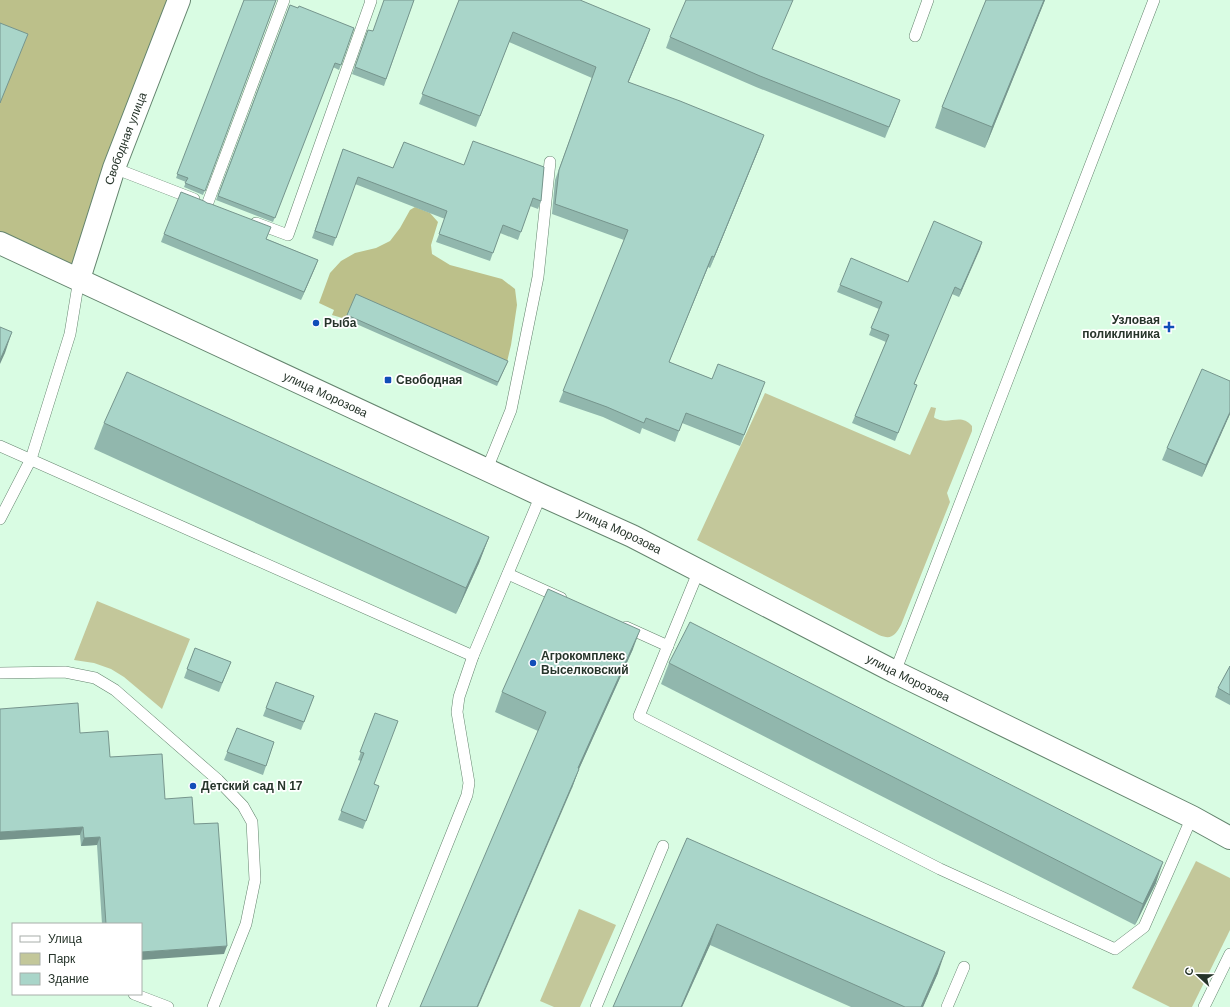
<svg xmlns="http://www.w3.org/2000/svg" width="1230" height="1007" viewBox="0 0 1230 1007" font-family="Helvetica,sans-serif">
<style>
.green{fill:#c3c79a}
.forest{fill:#bcc08a}
.lines{fill:none;stroke-linecap:round;stroke-linejoin:round}
.lane-casing{stroke:#64846e;stroke-width:12}
.street-casing{stroke:#64846e;stroke-width:24}
.secondary-casing{stroke:#64846e;stroke-width:24}
.lane{stroke:#fff;stroke-width:11}
.street{stroke:#fff;stroke-width:22}
.secondary{stroke:#fff;stroke-width:22}
.wall{fill:#91b7ad}
.shaded-wall{fill:#76958d}
.building{fill:#a9d5c9;stroke:#76958d}
.poi-dot{fill:#114db8;stroke:#fff;stroke-width:1.5}
.labels{text-anchor:middle;dominant-baseline:central;stroke-width:3.5;stroke-linejoin:round;paint-order:stroke}
.street-label{font-size:12px;fill:#26342a;stroke:#fff}
.poi-label{font-size:12px;font-weight:bold;fill:#26342a;stroke:#fff;text-anchor:start}
</style>
<rect width="100%" height="100%" fill="#d9fce3"/>
<g class="green">
<path d="M 765,393 L 910,455 L 931,407 L 936,408 L 934,417 C 934,418 940,420 940,420 C 952,423 962,414 972,426 L 972,431 L 947,493 L 950,502 L 901,625 C 895,636 891,640 879,635 L 697,540 Z"/>
<polygon points="97,601 190,639 162,709 124,677 111,669 94,663 74,660"/>
<polygon points="1196,861 1230,878 1230,930 1192,1007 1170,1007 1132,988"/>
<polygon points="579,909 616,925 580,1007 554,1007 540,1001"/>
</g>
<g class="forest">
<polygon points="0,0 184,0 79,279 0,237"/>
<polygon points="415,207 430,213 438,222 431,245 432,254 450,265 502,279 515,289 517,305 511,345 506,366 332,315 334,310 319,303 330,273 341,261 355,253 376,248 390,241 400,228 410,210"/>
</g>
<g class="lines">
<defs>
<g id="lane">
<polyline points="915,36 928,0"/>
<polyline points="114,168 194,199"/>
<polyline points="207,205 284,0"/>
<polyline points="256,223 288,235 371,1 370,0"/>
<polyline points="0,446 473,656"/>
<polyline points="487,469 511,410 538,277 550,162"/>
<polyline points="0,519 31,459 70,334 79,279"/>
<polyline points="699,570 639,716 940,869 1115,949 1144,927 1192,817"/>
<polyline points="508,574 561,598"/>
<polyline points="626,627 668,646"/>
<polyline points="895,672 1154,0"/>
<polyline points="0,673 65,672 95,678 115,690 218,780 243,806 252,822 255,880 246,924 213,1007"/>
<polyline points="134,994 168,1007"/>
<polyline points="382,1007 467,795 469,783 457,712 459,697 473,656 541,495"/>
<polyline points="596,1007 663,846"/>
<polyline points="947,1007 964,967"/>
<polyline points="1204,1007 1230,954"/>
</g>
<g id="street">
<path id="s1" d="M 79,279 L 114,168 L 179,0"/>
</g>
<g id="secondary">
<path id="s2" d="M 0,243 L 541,495 L 632,536 L 895,672 L 1192,817 L 1230,838"/>
</g>
</defs>
<use href="#lane" class="lane-casing"/>
<use href="#street" class="street-casing"/>
<use href="#secondary" class="secondary-casing"/>
<use href="#lane" class="lane"/>
<use href="#street" class="street"/>
<use href="#secondary" class="secondary"/>
</g>
<g class="wall">
<polygon points="244,0 276,0 203,195 184,187 186,182 176,178"/>
<polygon points="414,0 384,86 352,74 368,30 373,31"/>
<polygon points="459,0 650,29 628,82 760,146 710,268 708,267 669,362 712,379 761,393 740,446 682,423 675,442 642,428 640,434 603,417 559,402 624,240 552,214 555,180 592,78 509,42 476,127 419,104"/>
<polygon points="986,0 1045,0 985,148 935,128 942,107"/>
<polygon points="290,5 354,28 339,70 333,67 273,222 216,200"/>
<polygon points="670,37 772,49 896,111 885,138 756,87 666,48"/>
<polygon points="404,142 541,201 538,209 530,206 518,240 500,233 490,261 436,242 445,219 355,184 333,246 312,238 343,149 393,168"/>
<polygon points="207,203 267,239 318,260 301,300 161,242 164,234"/>
<polygon points="982,242 959,297 952,294 914,384 917,385 895,441 852,423 886,342 869,335 879,309 837,292 840,285 908,282"/>
<polygon points="347,315 508,361 497,386 345,319"/>
<polygon points="1230,414 1202,477 1162,460 1167,448"/>
<polygon points="104,423 489,537 479,563 456,614 94,449"/>
<polygon points="195,648 231,662 219,692 184,678"/>
<polygon points="633,649 579,769 572,788 538,731 495,712 502,692"/>
<polygon points="669,663 1156,883 1135,925 661,684"/>
<polygon points="1230,666 1230,705 1215,697 1218,688"/>
<polygon points="276,682 314,696 301,730 263,716"/>
<polygon points="375,713 374,784 379,786 363,829 338,820 361,761 358,760"/>
<polygon points="237,728 274,742 263,775 224,760"/>
<polygon points="80,733 110,757 165,799 194,824 224,954 141,924 102,924 97,845 81,846 80,835"/>
<polygon points="687,838 938,973 923,1007 851,1007 710,945 682,1007 613,1007"/>
</g>
<g class="shaded-wall">
<polygon points="1044,0 1045,0 985,148 992,127"/>
<polygon points="650,29 646,40 624,93 628,82"/>
<polygon points="764,135 760,146 710,268 714,257"/>
<polygon points="982,242 980,249 959,297 961,290"/>
<polygon points="712,256 708,267 665,372 669,362"/>
<polygon points="318,260 315,268 301,300 304,292"/>
<polygon points="12,332 5,353 0,364 0,360"/>
<polygon points="1230,412 1230,414 1202,477 1206,465"/>
<polygon points="489,537 479,563 456,614 466,588"/>
<polygon points="640,630 633,649 579,769 572,788 478,1007 477,1007 578,768"/>
<polygon points="83,827 80,835 0,840 0,832"/>
<polygon points="100,837 97,845 81,846 84,838"/>
<polygon points="1163,862 1156,883 1135,925 1143,904"/>
<polygon points="717,924 710,945 682,1007 681,1007"/>
<polygon points="227,946 224,954 141,960 141,952"/>
<polygon points="945,952 938,973 923,1007 921,1007"/>
</g>
<g class="building">
<polygon points="244,0 276,0 205,191 185,183 188,178 177,174"/>
<polygon points="384,0 414,0 386,79 355,67 368,30 373,31"/>
<polygon points="459,0 580,0 650,29 628,82 680,101 764,135 714,257 712,256 669,362 712,379 718,364 765,382 744,435 686,413 679,431 646,418 644,423 607,407 563,391 628,230 555,204 559,170 596,67 513,32 480,116 422,94"/>
<polygon points="686,0 793,0 772,49 900,100 889,127 760,76 670,37"/>
<polygon points="986,0 1044,0 992,127 942,107"/>
<polygon points="290,5 298,8 299,6 354,28 341,65 335,63 275,218 218,196"/>
<polygon points="0,23 28,34 0,103"/>
<polygon points="473,141 544,167 541,201 533,198 521,232 503,225 493,253 439,234 447,211 358,177 336,238 315,231 343,149 393,168 404,142 464,165"/>
<polygon points="181,192 204,201 207,203 211,204 271,227 266,239 318,260 304,292 164,234"/>
<polygon points="934,221 982,242 961,290 955,287 914,384 917,385 898,433 855,416 889,335 871,328 882,302 840,285 851,258 908,282"/>
<polygon points="356,294 508,361 498,382 347,315"/>
<polygon points="0,327 12,332 0,360"/>
<polygon points="1202,369 1230,381 1230,412 1206,465 1167,448"/>
<polygon points="127,372 489,537 466,588 104,423"/>
<polygon points="548,589 640,630 578,768 579,769 477,1007 420,1007 546,712 502,692"/>
<polygon points="690,622 1163,862 1143,904 669,663"/>
<polygon points="195,648 231,662 222,683 187,669"/>
<polygon points="1230,666 1230,695 1218,688"/>
<polygon points="276,682 314,696 304,722 266,708"/>
<polygon points="78,703 80,733 108,731 110,757 162,754 165,799 192,797 194,824 218,823 227,946 141,952 141,924 106,924 100,837 84,838 83,827 0,832 0,709"/>
<polygon points="375,713 398,721 374,784 379,786 366,821 341,811 364,753 360,752"/>
<polygon points="237,728 274,742 266,766 227,752"/>
<polygon points="687,838 945,952 921,1007 905,1007 717,924 681,1007 613,1007"/>
</g>
<g class="poi-dot">
<circle cx="316" cy="323" r="4"/>
<path d="M1167 321h4v4h4v4h-4v4h-4v-4h-4v-4h4z"/>
<rect x="384" y="376" width="8" height="8" rx="2"/>
<circle cx="533" cy="663" r="4"/>
<circle cx="193" cy="786" r="4"/>
</g>
<g class="labels">
<g class="street-label">
<text stroke="none"><textPath href="#s1" startOffset="148">Свободная улица</textPath></text>
<text stroke="none"><textPath href="#s2" startOffset="359">улица Морозова</textPath></text>
<text stroke="none"><textPath href="#s2" startOffset="683">улица Морозова</textPath></text>
<text stroke="none"><textPath href="#s2" startOffset="1007">улица Морозова</textPath></text>
</g>
<g class="poi-label">
<text x="1160" y="320" text-anchor="end">Узловая<tspan x="1160" dy="14">поликлиника</tspan></text>
<text x="324" y="323">Рыба</text>
<text x="396" y="380">Свободная</text>
<text x="541" y="656">Агрокомплекс<tspan x="541" dy="14">Выселковский</tspan></text>
<text x="201" y="786">Детский сад N 17</text>
</g>
</g>
<rect x="12" y="923" width="130" height="72" fill="#ffffff" stroke="#a8aeaa"/>
<rect x="20" y="936" width="20" height="6" fill="#ffffff" stroke="#a8aeaa"/>
<text x="48" y="943" font-size="12" fill="#26342a">Улица</text>
<rect x="20" y="953" width="20" height="12" fill="#c3c79a" stroke="#a8aeaa"/>
<text x="48" y="963" font-size="12" fill="#26342a">Парк</text>
<rect x="20" y="973" width="20" height="12" fill="#a9d5c9" stroke="#a8aeaa"/>
<text x="48" y="983" font-size="12" fill="#26342a">Здание</text>
<g transform="translate(1198 975) rotate(292)" stroke="#ffffff" stroke-width="3" paint-order="stroke">
<path d="M0-3L7 15L0 10L-7 15Z" fill="#26342a"/>
<text y="-6" font-size="11" font-weight="bold" text-anchor="middle" fill="#26342a">С</text>
</g>
</svg>
